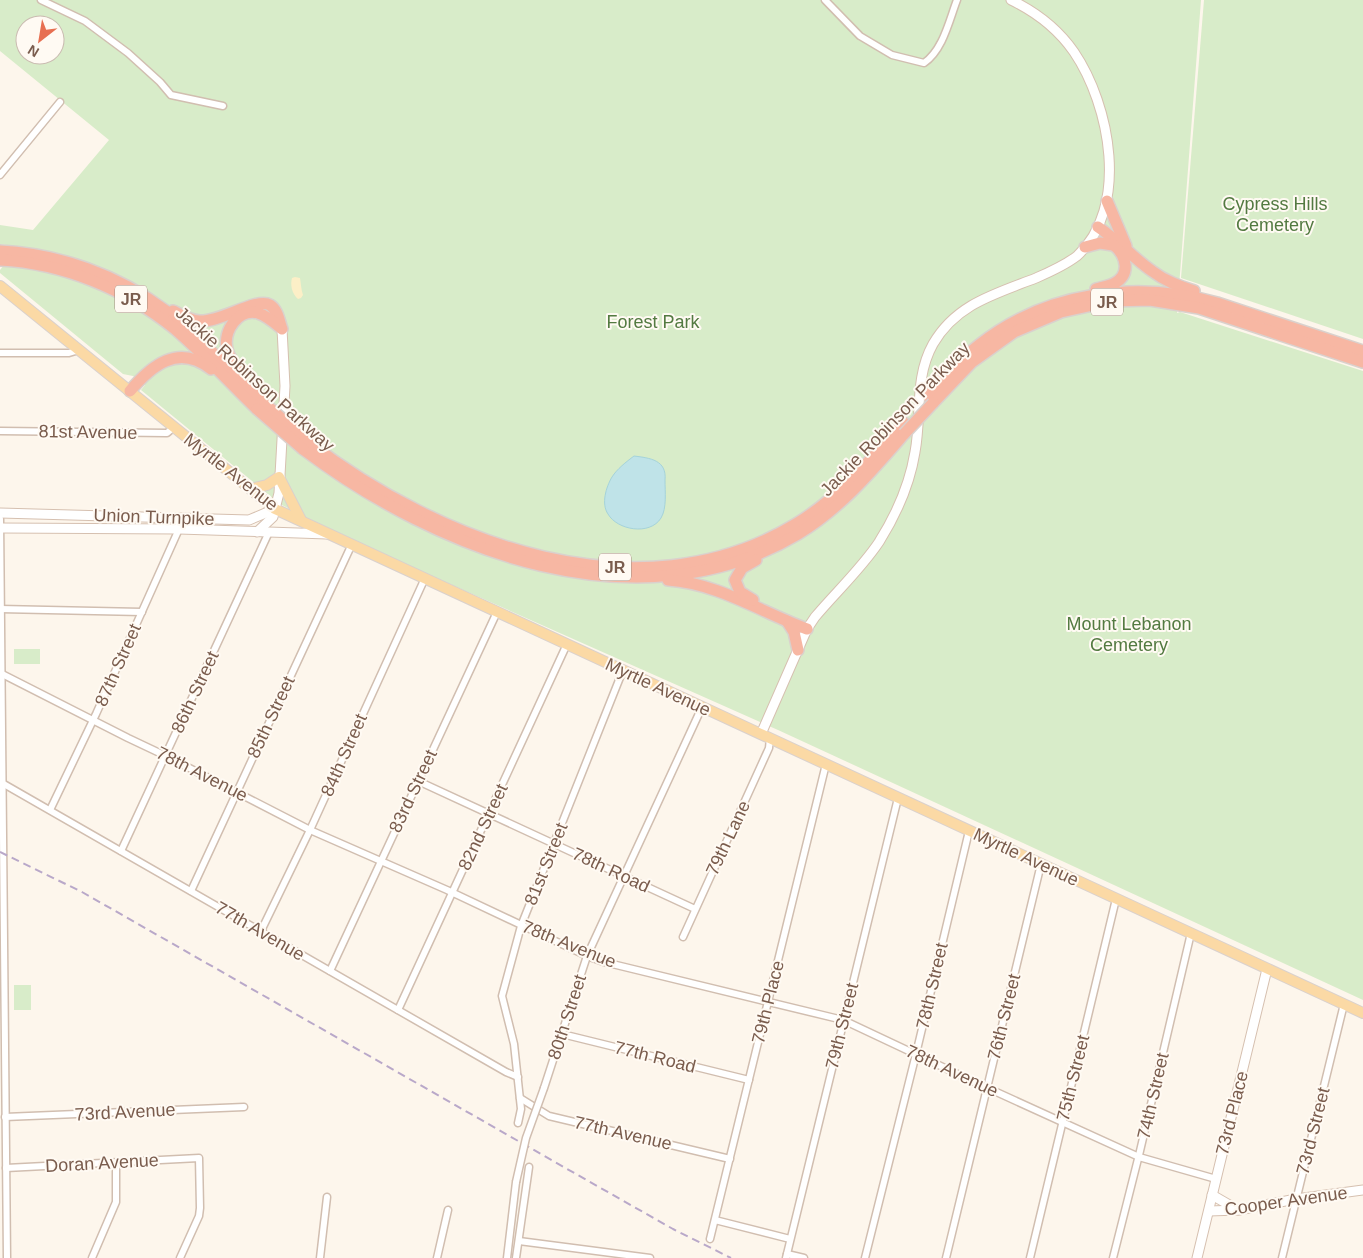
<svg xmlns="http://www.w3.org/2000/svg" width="1363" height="1258" viewBox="0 0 1363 1258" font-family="Arial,sans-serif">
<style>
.green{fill:#d8ecc9;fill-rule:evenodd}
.sand{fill:#fcefc7}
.water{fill:#bfe3e8;stroke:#a5d3da}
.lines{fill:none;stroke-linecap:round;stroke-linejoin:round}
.street-casing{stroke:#d1beb0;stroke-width:9}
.secondary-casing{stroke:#d6c0b0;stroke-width:11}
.primary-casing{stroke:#dad1cd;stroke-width:12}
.highway-casing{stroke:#dad1cd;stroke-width:14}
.street{stroke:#fff;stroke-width:6}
.secondary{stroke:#fff;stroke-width:9}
.primary{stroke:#fbd9a5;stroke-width:10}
.highway{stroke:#f7b7a3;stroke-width:11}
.rail{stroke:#b9a8c9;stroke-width:2;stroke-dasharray:8 5;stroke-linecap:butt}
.street-bridge-casing{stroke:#d1beb0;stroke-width:9;stroke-linecap:butt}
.highway-bridge-casing{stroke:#dad1cd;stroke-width:14;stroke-linecap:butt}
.street-bridge{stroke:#fff;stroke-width:6}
.highway-bridge{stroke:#f7b7a3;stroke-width:11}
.labels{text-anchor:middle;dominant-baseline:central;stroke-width:4;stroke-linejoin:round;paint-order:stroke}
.shield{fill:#fffaf3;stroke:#a28b7f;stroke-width:1}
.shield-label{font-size:16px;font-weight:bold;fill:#7a5c4d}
.park-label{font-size:18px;fill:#537a41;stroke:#fffaf3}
.street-label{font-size:18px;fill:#7a5c4d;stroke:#fffaf3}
</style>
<rect width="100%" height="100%" fill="#fdf6ec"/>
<g class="green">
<path d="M 0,0 L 1201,0 L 1177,313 L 1180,312 L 1363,371 L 1363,1000 L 778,730 L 353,541 L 280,504 L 141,390 L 145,385 L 133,376 L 123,374 L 0,273 L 0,270 L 19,247 L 0,244 L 0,225 L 33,230 L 109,140 L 0,51 ZM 25,25 L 55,25 L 55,55 L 25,55 Z"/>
<polygon points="1204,0 1363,0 1363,339 1181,278"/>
<rect x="14" y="649" width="26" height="15"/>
<rect x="14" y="985" width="17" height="25"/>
</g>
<path class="sand" d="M 295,277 L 300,278 C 301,284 301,289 303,295 L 301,298 L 298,299 C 292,294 290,285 292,278 Z"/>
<path class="water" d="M 634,456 C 650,458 667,460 665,480 C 665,492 667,508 661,518 C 650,536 617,530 608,514 C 601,504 606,487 612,477 C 617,469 626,462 634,456 Z"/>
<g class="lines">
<defs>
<g id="street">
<polyline points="41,0 85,21 128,53 160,82 171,95 223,106"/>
<path d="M 825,0 L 860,36 L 892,55 L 924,63 C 943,50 949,21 957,0"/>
<polyline points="0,175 60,102"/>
<polyline points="0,353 69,353 79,350"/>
<polyline points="0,431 167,433 174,427"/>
<polyline points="0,519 7,1258"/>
<polyline points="0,609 142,612"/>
<polyline points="0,673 128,738 166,756 310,830 447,890 587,956 604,962 843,1020 981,1085 1139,1157 1216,1179"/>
<polyline points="418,781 695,909"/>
<polyline points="2,783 506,1072 518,1077"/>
<polyline points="50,810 96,714 179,529 179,519"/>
<polyline points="121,851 269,532"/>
<polyline points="191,891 352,544"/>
<polyline points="261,931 310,830 425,578"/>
<polyline points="683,937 769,748 770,738"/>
<polyline points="330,971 497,612"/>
<polyline points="398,1010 567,644"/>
<polyline points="562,1034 749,1080"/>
<polyline points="544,1088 587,956 702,707"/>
<polyline points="520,1098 549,1116 730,1159"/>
<polyline points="5,1117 244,1107"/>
<polyline points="518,1123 521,1109 514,1044 502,996 521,926 623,670"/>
<polyline points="6,1168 199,1158 200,1208 199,1216 180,1258"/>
<polyline points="715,1220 790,1239"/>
<polyline points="710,1239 826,764"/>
<polyline points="519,1241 650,1258"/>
<polyline points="787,1254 804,1258"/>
<polyline points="92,1258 116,1202 116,1163"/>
<polyline points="320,1258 327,1197"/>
<polyline points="437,1258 448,1210"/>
<polyline points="507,1258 516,1182"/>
<polyline points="516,1258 529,1167"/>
<polyline points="786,1258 898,798"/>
<polyline points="865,1258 916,1054 969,831"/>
<polyline points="946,1258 1041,864"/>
<polyline points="1030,1258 1116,899"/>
<polyline points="1113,1258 1140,1151 1191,933"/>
<polyline points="1282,1258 1344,1004"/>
</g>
<g id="secondary">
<polyline points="0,513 249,520 275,509"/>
<polyline points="0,528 179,529 327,534"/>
<polyline points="257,532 273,517 279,493 285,386 282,329"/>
<path d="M 761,734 L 807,629 L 815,617 C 836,592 861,569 879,542 C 896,515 910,483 915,452 C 922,415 914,378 933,344 C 956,304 995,294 1036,278 C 1050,272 1064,266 1077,256 C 1130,207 1110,105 1074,52 C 1058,29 1036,12 1011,0"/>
<polyline points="1212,1195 1238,1210"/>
<polyline points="1209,1211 1239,1210 1296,1199 1363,1190"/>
<polyline points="1197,1258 1267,969"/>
</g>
<g id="primary">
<polyline points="0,286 275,509 1363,1013"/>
<polyline points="251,489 267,485 279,477 301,520"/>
</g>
<g id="highway">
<polyline points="1107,201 1126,246"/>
<path d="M 1098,227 C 1118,240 1133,258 1152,271 C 1165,281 1179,286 1194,291"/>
<polyline points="1085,247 1100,243 1113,245"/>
<path d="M 0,251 C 59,254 118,275 166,311 C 201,338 230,372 263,402"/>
<path d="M 0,260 C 63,263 126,289 175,329 C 204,354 230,383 257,409"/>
<path d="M 1096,289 C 1103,287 1110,286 1115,283 C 1131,274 1126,256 1115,246"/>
<path d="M 173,311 C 181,315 189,320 199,321 C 220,323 256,297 270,305 C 278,310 279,321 282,329"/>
<path d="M 240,373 C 235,366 229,358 227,349 C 223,331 238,308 258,313 C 267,316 274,322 281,328"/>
<path d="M 130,391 C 151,366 178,343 211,369"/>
<path d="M 928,396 C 944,378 960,360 979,345 C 1046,292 1136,280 1217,303 L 1363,351"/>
<polyline points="933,403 972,362 1014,332 1061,312 1111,301 1150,300 1199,308 1363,362"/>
<path d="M 307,441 C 441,544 639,619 796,524 C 839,498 870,460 904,423"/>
<path d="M 303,449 C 438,551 638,629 798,534 C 841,508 872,471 904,434"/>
<path d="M 668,580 C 717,583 761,612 807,629"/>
<polyline points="753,600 740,592 735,580 742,568 756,560"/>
<polyline points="787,621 794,632 798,650"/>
</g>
</defs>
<use href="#street" class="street-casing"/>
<use href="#secondary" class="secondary-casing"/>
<use href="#primary" class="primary-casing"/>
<use href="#highway" class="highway-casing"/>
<use href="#street" class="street"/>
<use href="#secondary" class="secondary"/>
<use href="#primary" class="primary"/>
<use href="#highway" class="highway"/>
<polyline class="rail" points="0,852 82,892 576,1174 673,1229 731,1258"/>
<defs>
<polyline id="street-bridge" points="516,1182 526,1138 544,1088"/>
<g id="highway-bridge">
<polyline points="263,402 307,441"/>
<polyline points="257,409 303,449"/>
<polyline points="904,434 933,403"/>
</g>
</defs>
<use href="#street-bridge" class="street-bridge-casing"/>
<use href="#highway-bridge" class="highway-bridge-casing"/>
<use href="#street-bridge" class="street-bridge"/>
<use href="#highway-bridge" class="highway-bridge"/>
</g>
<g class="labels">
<g class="shield">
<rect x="115" y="285.5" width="32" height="27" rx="4"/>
<rect x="1091" y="288.5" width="32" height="27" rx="4"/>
<rect x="599" y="553.5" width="32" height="27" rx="4"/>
</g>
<g class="shield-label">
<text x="131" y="299">JR</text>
<text x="1107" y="302">JR</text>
<text x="615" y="567">JR</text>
</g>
<g class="park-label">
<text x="1275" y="204">Cypress Hills<tspan x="1275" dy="21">Cemetery</tspan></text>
<text x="653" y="322">Forest Park</text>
<text x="1129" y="624">Mount Lebanon<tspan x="1129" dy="21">Cemetery</tspan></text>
</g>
<g class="street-label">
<text transform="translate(255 379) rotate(42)">Jackie Robinson Parkway</text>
<text transform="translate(895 419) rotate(-46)">Jackie Robinson Parkway</text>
<text transform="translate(88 432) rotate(1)">81st Avenue</text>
<text transform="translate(231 472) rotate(38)">Myrtle Avenue</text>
<text transform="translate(154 517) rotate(2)">Union Turnpike</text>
<text transform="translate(118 665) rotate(-66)">87th Street</text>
<text transform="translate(658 687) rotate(25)">Myrtle Avenue</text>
<text transform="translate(195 692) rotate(-65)">86th Street</text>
<text transform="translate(271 717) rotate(-65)">85th Street</text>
<text transform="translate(344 755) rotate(-66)">84th Street</text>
<text transform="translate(202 774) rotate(27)">78th Avenue</text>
<text transform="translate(413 791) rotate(-65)">83rd Street</text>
<text transform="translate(483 827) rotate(-65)">82nd Street</text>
<text transform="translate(728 838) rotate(-65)">79th Lane</text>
<text transform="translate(1026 857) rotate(25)">Myrtle Avenue</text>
<text transform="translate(546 864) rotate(-68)">81st Street</text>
<text transform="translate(611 870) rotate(25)">78th Road</text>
<text transform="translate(260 931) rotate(30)">77th Avenue</text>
<text transform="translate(569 944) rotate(22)">78th Avenue</text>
<text transform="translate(932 986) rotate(-77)">78th Street</text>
<text transform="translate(768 1002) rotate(-76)">79th Place</text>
<text transform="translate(567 1017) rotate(-72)">80th Street</text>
<text transform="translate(1004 1017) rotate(-76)">76th Street</text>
<text transform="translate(842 1026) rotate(-76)">79th Street</text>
<text transform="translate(655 1057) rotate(14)">77th Road</text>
<text transform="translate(952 1071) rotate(25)">78th Avenue</text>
<text transform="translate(1073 1078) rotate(-76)">75th Street</text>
<text transform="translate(1153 1096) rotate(-77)">74th Street</text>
<text transform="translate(125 1112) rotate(-3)">73rd Avenue</text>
<text transform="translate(1232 1113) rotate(-76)">73rd Place</text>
<text transform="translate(1313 1131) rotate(-76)">73rd Street</text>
<text transform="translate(623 1133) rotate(13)">77th Avenue</text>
<text transform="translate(102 1163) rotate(-3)">Doran Avenue</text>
<text transform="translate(1286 1201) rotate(-8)">Cooper Avenue</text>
</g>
</g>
<g transform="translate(40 40) rotate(211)"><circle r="24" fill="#fffaf3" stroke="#cabbb1"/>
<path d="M0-4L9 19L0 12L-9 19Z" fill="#e76f51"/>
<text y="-8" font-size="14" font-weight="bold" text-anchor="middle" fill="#7a5c4d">N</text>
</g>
</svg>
